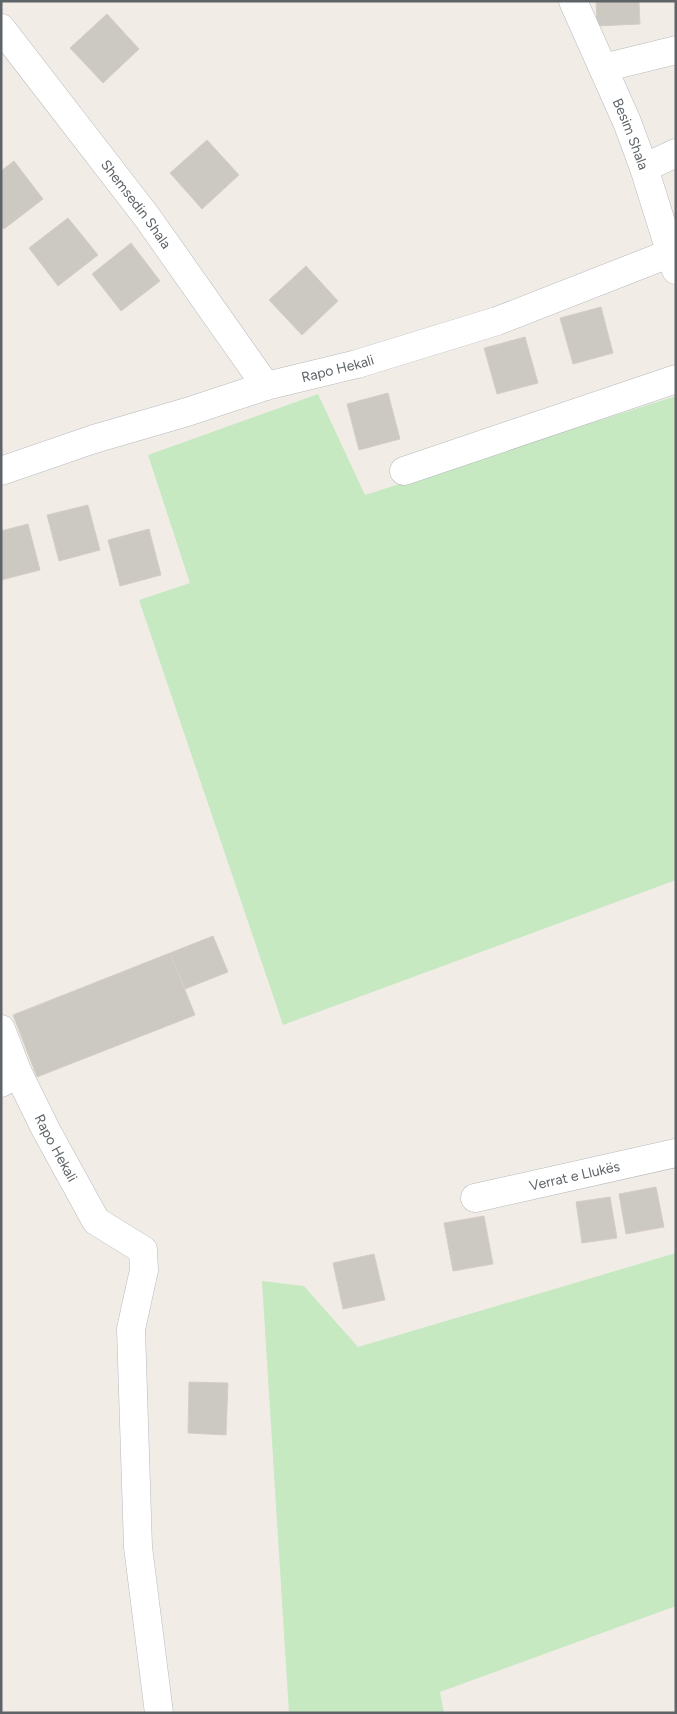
<svg xmlns="http://www.w3.org/2000/svg" width="677" height="1714" viewBox="0 0 677 1714" font-family="Figtree,sans-serif">
<style>
.green{fill:#c6e9c2}
.building{fill:#ccc8c2;stroke:#d6cec4}
.lines{fill:none;stroke-linecap:round;stroke-linejoin:round}
.minor-casing{stroke:#b6b9bd;stroke-width:29}
.minor{stroke:#fff;stroke-width:28}
.labels{text-anchor:middle;dominant-baseline:central;stroke-width:4;stroke-linejoin:round;paint-order:stroke}
.street-label{font-size:14px;fill:#5d6367;stroke:#fff}
</style>
<rect width="100%" height="100%" fill="#f1ede6"/>
<g class="green">
<polygon points="318,394 365,495 676,396 676,880 283,1025 139,600 190,583 148,455"/>
<polygon points="676,1253 676,1606 440,1692 444,1713 289,1713 262,1281 304,1286 358,1347"/>
</g>
<g class="building">
<polygon points="596,1 639,1 640,24 597,26"/>
<polygon points="107,14 139,49 103,83 70,48"/>
<polygon points="207,140 239,175 202,209 170,173"/>
<polygon points="14,161 43,199 4,229 1,226 1,171"/>
<polygon points="68,218 98,255 58,286 29,248"/>
<polygon points="131,243 160,281 121,311 92,274"/>
<polygon points="306,266 338,301 302,335 269,300"/>
<polygon points="601,307 613,353 573,364 560,318"/>
<polygon points="525,337 538,383 497,394 484,348"/>
<polygon points="388,393 400,439 359,450 347,404"/>
<polygon points="88,505 100,550 59,561 47,515"/>
<polygon points="28,524 40,570 1,580 1,531"/>
<polygon points="149,529 161,575 120,586 108,540"/>
<polygon points="213,936 228,972 185,989 170,953"/>
<polygon points="170,953 195,1015 37,1077 13,1015"/>
<polygon points="656,1187 664,1227 626,1234 619,1194"/>
<polygon points="610,1197 617,1238 582,1243 576,1202"/>
<polygon points="484,1216 493,1264 453,1271 444,1223"/>
<polygon points="374,1254 385,1300 343,1309 333,1263"/>
<polygon points="189,1382 228,1383 226,1435 188,1433"/>
</g>
<g class="lines">
<defs>
<g id="minor">
<path id="s1" d="M 573,1 L 627,122 L 644,168 L 676,270"/>
<path id="s2" d="M 1,28 L 147,217 L 266,386"/>
<polyline points="603,68 676,50"/>
<polyline points="644,168 676,153"/>
<path id="s3" d="M 1,471 L 94,439 L 187,412 L 266,386 L 357,364 L 497,321 L 671,253"/>
<polyline points="404,471 676,379"/>
<polyline points="1,1029 18,1073 1,1083"/>
<path id="s4" d="M 18,1073 L 46,1130 L 96,1221 L 143,1250 L 144,1270 L 131,1329 L 138,1547 L 159,1713"/>
<path id="s5" d="M 475,1198 L 676,1153"/>
</g>
</defs>
<use href="#minor" class="minor-casing"/>
<use href="#minor" class="minor"/>
</g>
<g class="labels">
<g class="street-label">
<text stroke="none"><textPath href="#s1" startOffset="145">Besim Shala</textPath></text>
<text stroke="none"><textPath href="#s2" startOffset="222">Shemsedin Shala</textPath></text>
<text stroke="none"><textPath href="#s3" startOffset="352">Rapo Hekali</textPath></text>
<text stroke="none"><textPath href="#s4" startOffset="84">Rapo Hekali</textPath></text>
<text stroke="none"><textPath href="#s5" startOffset="102">Verrat e Llukës</textPath></text>
</g>
</g>
<rect width="677" height="1714" fill="none" stroke="#5d6367" stroke-width="5"/>
</svg>
